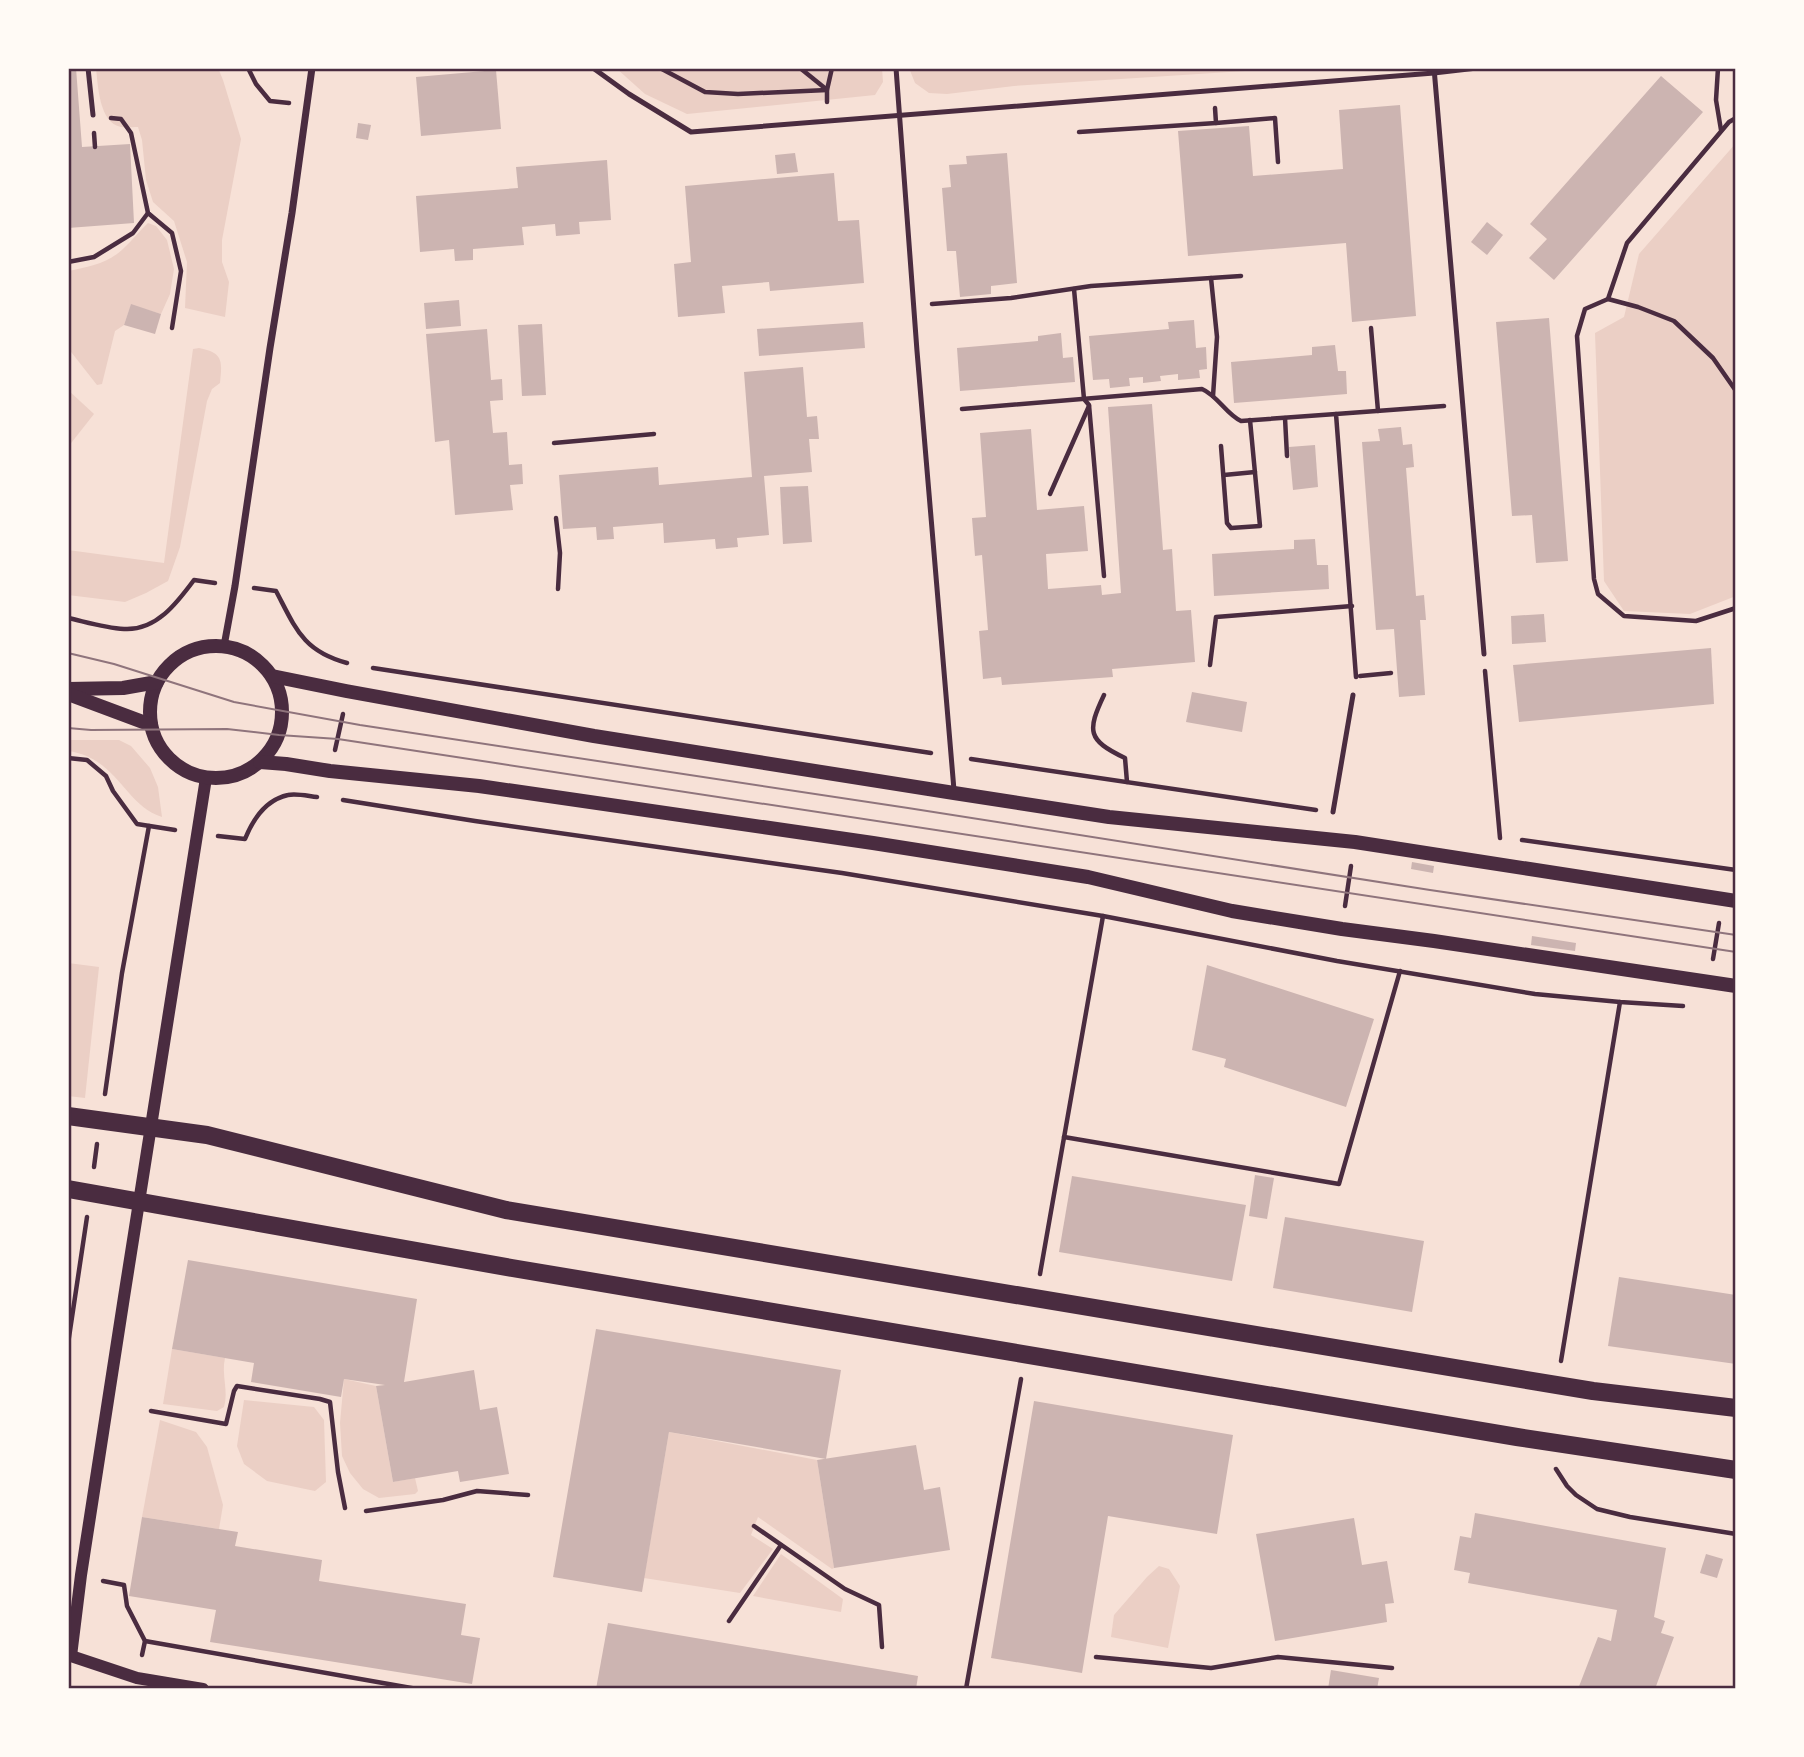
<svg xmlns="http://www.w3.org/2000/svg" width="1804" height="1757" viewBox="0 0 1804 1757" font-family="Karla,sans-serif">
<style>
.green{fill:#ebcfc5}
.building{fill:#ccb4b1}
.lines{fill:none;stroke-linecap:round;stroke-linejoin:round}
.path{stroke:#4a2c40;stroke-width:4.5}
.service{stroke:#4a2c40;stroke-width:5}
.minor{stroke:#4a2c40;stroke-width:7}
.tertiary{stroke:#4a2c40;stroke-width:12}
.secondary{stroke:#4a2c40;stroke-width:14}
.primary{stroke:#4a2c40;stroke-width:18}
.tram{stroke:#8f747c;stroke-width:2}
.neatline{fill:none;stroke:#4a2c40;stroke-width:2.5}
</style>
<rect width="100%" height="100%" fill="#f7e1d7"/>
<g class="green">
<path d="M 96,68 L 218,68 L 223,80 L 241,139 L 222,240 L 222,262 L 229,282 L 225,317 L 185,308 L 187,262 L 174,221 L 153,202 L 146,180 L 142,140 L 138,127 C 133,127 126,128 121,127 C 99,123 98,85 96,68 Z"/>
<polygon points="616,68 882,68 883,82 875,95 687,114 645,94"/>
<polygon points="909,68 1293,68 1014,86 947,94 929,93 915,83"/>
<polygon points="1736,143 1736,596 1690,614 1624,611 1604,581 1595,333 1624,317 1639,254"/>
<path d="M 148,223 L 156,226 L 167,240 L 174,269 L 170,294 L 161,314 L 131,305 L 124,325 L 115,331 L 102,384 L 97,385 L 68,348 L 68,271 C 89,267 109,263 124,248 C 133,240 139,231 148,223 Z"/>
<path d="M 199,348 C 224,353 222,361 220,383 L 212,389 L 207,401 L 180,547 L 168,581 L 146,593 L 125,602 L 68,595 L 68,550 L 164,563 L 193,349 Z"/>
<polygon points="68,390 94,414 68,447"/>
<path d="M 68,740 L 119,740 L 131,746 L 150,768 L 158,787 L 162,817 C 124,805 118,758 68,751 Z"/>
<polygon points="68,963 99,967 85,1098 68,1096"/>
<path d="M 172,1349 L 225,1358 C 221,1375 229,1391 224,1407 L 217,1411 L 163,1404 Z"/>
<polygon points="344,1379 376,1386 393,1482 415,1478 418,1491 415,1494 379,1498 363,1489 350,1473 342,1456 340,1423"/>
<polygon points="244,1400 314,1407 324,1420 326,1482 315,1491 267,1481 244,1464 237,1446"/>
<polygon points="160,1420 196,1432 207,1447 223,1505 219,1529 142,1517"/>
<polygon points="669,1432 817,1460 834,1568 832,1569 758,1517 751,1535 773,1549 740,1593 644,1578"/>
<polygon points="781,1554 843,1599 841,1612 753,1596"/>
<polygon points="1159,1566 1169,1569 1180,1586 1168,1648 1111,1637 1114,1615 1147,1577"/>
</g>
<g class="building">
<polygon points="68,68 76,68 82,147 130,144 134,223 68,228"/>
<polygon points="496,70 501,129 421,136 416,77"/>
<polygon points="1661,76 1703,112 1554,280 1529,258 1547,239 1530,224"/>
<polygon points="1400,105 1416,316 1352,322 1346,243 1188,256 1178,131 1249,126 1253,176 1343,169 1339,110"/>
<polygon points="358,123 371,125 368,140 356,138"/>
<polygon points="795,153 798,172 777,174 775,155"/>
<polygon points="1007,153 1017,283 991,286 991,294 960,297 956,251 947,251 942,188 951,187 949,165 967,164 966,156"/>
<polygon points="607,160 611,220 579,222 580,234 556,236 555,224 522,227 524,245 473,249 473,260 455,261 454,249 420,252 416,196 518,188 516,167"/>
<polygon points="834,173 838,221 859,220 864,283 770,291 769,282 722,286 725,313 678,317 674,264 691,262 685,186"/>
<polygon points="1487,222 1503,235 1487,255 1471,242"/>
<polygon points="459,300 461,326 426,329 424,303"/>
<polygon points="131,304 161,314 155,334 124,325"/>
<polygon points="1549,318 1568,561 1536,563 1532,515 1512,516 1496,322"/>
<polygon points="1194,320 1196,348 1206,347 1207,369 1199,370 1200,378 1178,380 1178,374 1160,376 1161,381 1143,383 1143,377 1129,378 1130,386 1110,388 1109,379 1093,380 1089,336 1169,329 1168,322"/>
<polygon points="863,322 865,348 759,356 757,329"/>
<polygon points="542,324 546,395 522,396 518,325"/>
<polygon points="487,329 491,380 502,379 503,400 490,401 493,433 507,432 509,465 522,464 523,484 510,485 513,510 455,515 449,440 435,442 426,334"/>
<polygon points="1061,333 1063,358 1073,357 1075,382 960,391 957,348 1038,341 1038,336"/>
<polygon points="1335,345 1338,371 1346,371 1347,394 1234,403 1231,362 1312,355 1312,347"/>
<polygon points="803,367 807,417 817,416 819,439 809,439 812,472 764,476 769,535 737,538 738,547 716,549 715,539 664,543 663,523 613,527 614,539 597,540 596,527 563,529 559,475 658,467 659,485 752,477 744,372"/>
<polygon points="1152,404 1163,550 1172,549 1176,611 1191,610 1195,662 1112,669 1113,677 1002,685 1001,677 983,679 979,631 988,630 982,555 975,556 972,518 986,517 980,433 1031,429 1037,510 1084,506 1088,551 1046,554 1048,589 1101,585 1102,595 1121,593 1108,407"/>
<polygon points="1401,427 1403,445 1412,444 1414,467 1406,468 1416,596 1424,595 1426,620 1420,620 1425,695 1399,697 1394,629 1376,630 1362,442 1380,441 1378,429"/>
<polygon points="1315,445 1318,487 1293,490 1289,447"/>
<polygon points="808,486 812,542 783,544 780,487"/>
<polygon points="1315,539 1317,565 1328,565 1329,589 1214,596 1212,554 1294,549 1294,540"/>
<polygon points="1544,614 1546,642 1512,644 1511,616"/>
<polygon points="1711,648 1714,704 1519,722 1513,665"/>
<polygon points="1192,692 1247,702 1242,732 1186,722"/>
<polygon points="1412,862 1434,866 1433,873 1411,869"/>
<polygon points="1532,936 1576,943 1575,951 1531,945"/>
<polygon points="1207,965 1374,1019 1346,1107 1224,1067 1226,1059 1192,1050"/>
<polygon points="1255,1175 1274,1178 1267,1219 1249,1216"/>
<polygon points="1072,1176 1246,1205 1232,1281 1059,1252"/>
<polygon points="1285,1217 1424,1241 1412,1312 1273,1288"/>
<polygon points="188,1260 417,1299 404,1382 474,1370 480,1410 497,1407 509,1474 460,1482 458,1471 393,1482 376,1386 385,1385 344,1379 341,1397 251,1382 254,1363 172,1349"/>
<polygon points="1619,1277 1736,1295 1736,1364 1608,1346"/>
<polygon points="596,1329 841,1370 826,1459 669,1432 642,1592 553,1577"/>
<polygon points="1034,1401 1233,1435 1217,1534 1108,1516 1082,1673 991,1658"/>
<polygon points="916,1445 924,1490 940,1487 950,1550 834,1568 817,1460"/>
<polygon points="1475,1513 1666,1548 1654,1617 1665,1621 1661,1633 1674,1637 1655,1689 1578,1689 1598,1637 1611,1641 1617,1610 1468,1583 1470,1573 1454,1570 1460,1536 1471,1538"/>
<polygon points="142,1517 238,1532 235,1546 322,1560 319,1581 466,1604 461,1635 480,1638 472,1684 210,1642 216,1610 129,1596"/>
<polygon points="1354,1518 1362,1565 1387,1561 1394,1603 1385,1604 1387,1622 1275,1641 1256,1534"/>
<polygon points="1706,1554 1723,1559 1717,1578 1700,1573"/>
<polygon points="608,1623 918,1676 916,1689 596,1689"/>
<polygon points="1331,1670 1379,1678 1377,1689 1328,1689"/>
</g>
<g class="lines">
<g class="path">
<polyline points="248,68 256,84 270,101 289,103"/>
<polyline points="660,68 705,92 738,94 827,90"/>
<polyline points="800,68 826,89"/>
<polyline points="1718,68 1716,100 1721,130"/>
<polyline points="827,102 827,90 832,68"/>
<polyline points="111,118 121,119 131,133 148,213 172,233 181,271 172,328"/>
<polyline points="1736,118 1729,122 1627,243 1608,299 1585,309 1577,336 1594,579 1598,594 1624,616 1696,621 1736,608"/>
<polyline points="1216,123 1275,118 1278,162"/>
<polyline points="1079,132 1216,123 1215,108"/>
<polyline points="94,133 95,147"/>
<polyline points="68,262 94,257 133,233 148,213"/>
<polyline points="1211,278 1217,337 1213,396"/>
<polyline points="1074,289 1084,399 1089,405 1104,576"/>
<polyline points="1608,299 1638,307 1674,321 1713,358 1736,391"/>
<polyline points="932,304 1011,298 1091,286 1241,276"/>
<polyline points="1371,328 1378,411"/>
<path d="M 962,409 L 1202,389 C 1218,396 1226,414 1241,421 L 1336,414"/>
<polyline points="1285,418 1287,456"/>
<polyline points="554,443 654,434"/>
<polyline points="1221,446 1227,523 1231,528 1260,526 1250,420"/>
<polyline points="1224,475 1255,472"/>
<polyline points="1050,494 1089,406"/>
<polyline points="556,518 560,553 558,589"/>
<path d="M 254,588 L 276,591 C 296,629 303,651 347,663"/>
<path d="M 68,618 C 86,622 105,628 124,629 C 156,631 177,603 194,580 L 215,583"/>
<polyline points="1210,665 1216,617 1352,606"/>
<polyline points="373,668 931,753"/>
<polyline points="1485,671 1500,838"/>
<polyline points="1360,676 1391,673"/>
<polyline points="1356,677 1336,414 1444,406"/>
<path d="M 1104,695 C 1087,731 1087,740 1125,758 L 1127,782"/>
<polyline points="335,750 343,714"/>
<polyline points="68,758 87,760 106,776 113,791 137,824 175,830"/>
<polyline points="971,759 1316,810"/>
<polyline points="343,800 475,821 842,873 1103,916 1337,961 1535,994 1620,1002 1683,1006"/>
<path d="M 218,836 L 245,839 C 253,819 265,800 288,795 C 296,793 308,796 317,797"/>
<polyline points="1522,840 1736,870"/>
<polyline points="1345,906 1351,866"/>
<polyline points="1713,959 1719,923"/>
<polyline points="105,1094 122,973 149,826"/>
<polyline points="1064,1137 1339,1184 1400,971"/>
<polyline points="94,1167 97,1144"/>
<polyline points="1040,1274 1103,916"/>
<polyline points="68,1344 87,1217"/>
<polyline points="1561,1361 1620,1002"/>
<polyline points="151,1411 226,1424 234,1391 237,1386 320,1399 330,1402 338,1472 345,1508"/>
<polyline points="1556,1469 1567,1486 1576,1495 1597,1509 1630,1517 1736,1534"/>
<polyline points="366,1511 443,1500 477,1491 528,1495"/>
<polyline points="754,1526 845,1589 879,1605 882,1647"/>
<polyline points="103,1581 124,1585 127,1606 145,1641 142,1655"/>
<polyline points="729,1621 781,1545"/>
<polyline points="145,1641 417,1689"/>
<polyline points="1096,1657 1211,1668 1278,1657 1392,1668"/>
<polyline points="966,1689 1021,1379"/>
</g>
<g class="service">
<polyline points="88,68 93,115"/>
<polyline points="593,68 629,94 691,132 1434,73 1477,68"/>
<polyline points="896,68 917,351 954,790"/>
<polyline points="1434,68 1484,654"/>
<polyline points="1333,812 1353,695"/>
</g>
<polyline class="minor" points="224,646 235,586 270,348 292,213 312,68"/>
<g class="tertiary">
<polyline points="68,1655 137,1678 203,1689"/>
<polyline points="71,1656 81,1575 124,1297 206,778"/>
</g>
<g class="secondary">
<circle cx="216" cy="712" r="66"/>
<polyline points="272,676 346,691 594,736 954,793 1109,817 1355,842 1736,901"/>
<polyline points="68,689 123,688 157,682"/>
<polyline points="68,694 151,725"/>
<polyline points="260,762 286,764 330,771 479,786 873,843 1088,877 1232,911 1342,929 1434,941 1736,986"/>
</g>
<g class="primary">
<polyline points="68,1116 207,1135 506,1210 1593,1391 1736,1408"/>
<polyline points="68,1189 512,1268 1517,1437 1736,1470"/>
</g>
<g class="tram">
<polyline points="68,653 114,664 234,702 360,725 908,808 1430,890 1736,935"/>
<polyline points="68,728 91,730 227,729 279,735 338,739 1736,952"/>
</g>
</g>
<rect width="1804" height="1757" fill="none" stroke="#fffaf5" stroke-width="140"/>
<rect x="70" y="70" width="1664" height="1617" class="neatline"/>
</svg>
